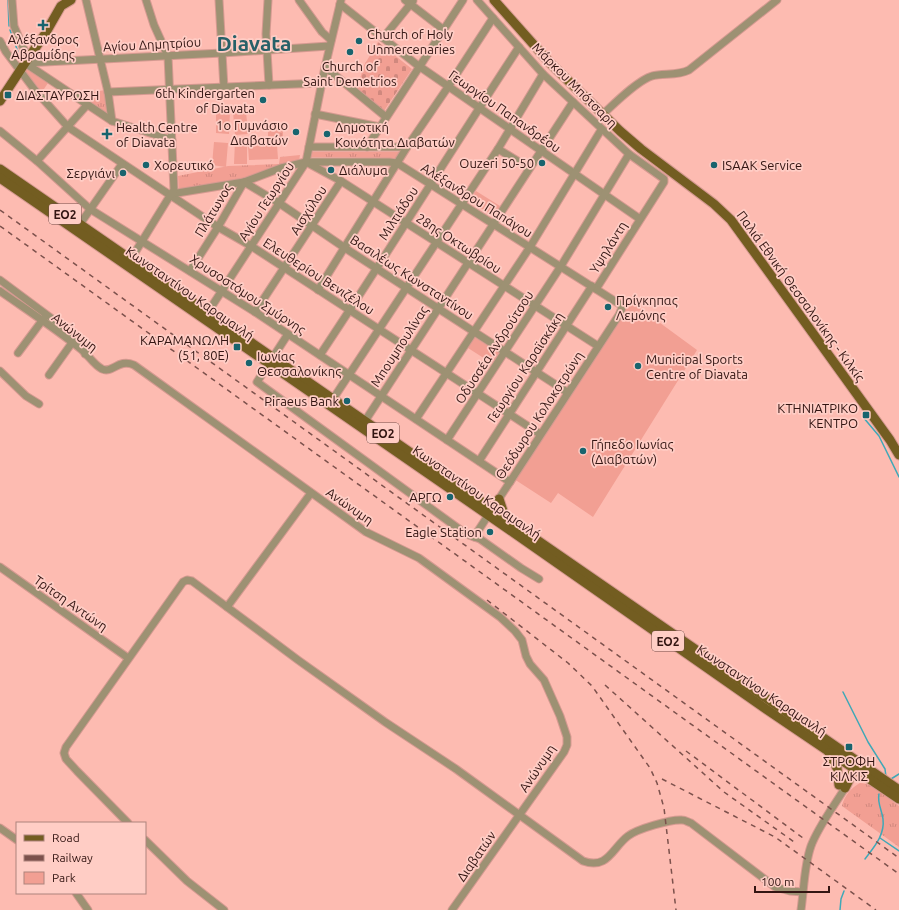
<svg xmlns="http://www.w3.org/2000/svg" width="899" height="910" viewBox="0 0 899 910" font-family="Ubuntu,sans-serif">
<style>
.grass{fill:url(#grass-tufts)}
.cemetery{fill:url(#cemetery-stones)}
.green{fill:#f29f93}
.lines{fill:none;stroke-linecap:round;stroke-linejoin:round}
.stream{stroke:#40a8b7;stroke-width:1.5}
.minor-casing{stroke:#d59a91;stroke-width:9}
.major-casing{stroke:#d59a91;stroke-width:11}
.minor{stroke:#9d9173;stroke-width:7}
.major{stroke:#735d21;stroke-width:9}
.rail{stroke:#7c514c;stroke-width:1.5;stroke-dasharray:5 5;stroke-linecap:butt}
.poi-dot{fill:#18646e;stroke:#ffcdc5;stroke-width:1.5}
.labels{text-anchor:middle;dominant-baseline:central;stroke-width:3.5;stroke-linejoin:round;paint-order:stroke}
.shield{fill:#ffcdc5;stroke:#704c48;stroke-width:1}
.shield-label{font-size:12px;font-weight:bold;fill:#331512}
.poi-label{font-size:13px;fill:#331512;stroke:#ffcdc5;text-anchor:start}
.street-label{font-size:13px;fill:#331512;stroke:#ffcdc5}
.town-label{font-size:21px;font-weight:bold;fill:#276068;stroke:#ffcdc5}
</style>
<defs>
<pattern id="grass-tufts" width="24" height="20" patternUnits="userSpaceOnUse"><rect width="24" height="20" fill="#f29f93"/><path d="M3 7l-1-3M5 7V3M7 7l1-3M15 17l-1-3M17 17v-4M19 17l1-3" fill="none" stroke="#d0887e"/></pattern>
<pattern id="cemetery-stones" width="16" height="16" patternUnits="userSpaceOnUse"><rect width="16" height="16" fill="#f29f93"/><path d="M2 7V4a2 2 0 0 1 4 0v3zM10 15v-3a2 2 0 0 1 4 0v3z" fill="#d0887e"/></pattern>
</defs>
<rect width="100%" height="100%" fill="#fdbbb1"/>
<g class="grass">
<polygon points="27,68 48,83 42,92 25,71"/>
<polygon points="105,90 108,115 90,102 94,97 94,92"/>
<polygon points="283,127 283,139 268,140 268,128"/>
<polygon points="311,152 400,152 396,158 311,157"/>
<polygon points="300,155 299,161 244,180 179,192 178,176 228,166 279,164 280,157"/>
<path d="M 860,783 C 874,783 888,798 899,806 L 899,847 L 842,806 C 844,796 851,788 860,783 Z"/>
</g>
<polygon class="cemetery" points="378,42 412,69 384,111 354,85 361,76 363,67"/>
<g class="green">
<polygon points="216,111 230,111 229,134 216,133"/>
<polygon points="246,111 248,134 235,135 233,112"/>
<polygon points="235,141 247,142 247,164 234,164"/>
<polygon points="214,142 228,143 226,167 212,165"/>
<polygon points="277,145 278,159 249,160 248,146"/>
<polygon points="476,191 500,206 494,216 469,201"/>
<polygon points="630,301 697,350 593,517 558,493 551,503 514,479"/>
<polygon points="474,337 499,353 493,364 468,348"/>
</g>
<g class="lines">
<g class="stream">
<polyline points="8,0 9,26"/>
<polyline points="10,30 21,60"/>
<polyline points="863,417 879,436 899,477"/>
<polyline points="843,692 868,742 885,769 886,777"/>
<polyline points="891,779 899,774"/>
<polyline points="880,838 899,851"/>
<path d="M 865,859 C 874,847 885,835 883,819 C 882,810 877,803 879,794"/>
<polyline points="840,910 841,899 844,891"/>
</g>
<defs>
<g id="minor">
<polyline points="12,0 14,26 28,59"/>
<polyline points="86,0 108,92 112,121"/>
<polyline points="219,0 224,88"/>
<polyline points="268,0 266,34 269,85"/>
<polyline points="299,0 322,32 331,40"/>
<polyline points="405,0 444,30"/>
<polyline points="477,0 543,74 629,154 664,179 664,182 596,289"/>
<polyline points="340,4 416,64 640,219"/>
<polyline points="383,38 413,1"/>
<polyline points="0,41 6,52 34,89 68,127 218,227 251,246 540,434"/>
<polyline points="25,63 222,53 329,46"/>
<polyline points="25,63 112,121 172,140"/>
<polyline points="325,67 386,117"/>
<polyline points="108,92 322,83"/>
<polyline points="315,114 380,127"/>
<path d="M 603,114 C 614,104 638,80 652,76 C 664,73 677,76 689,70 L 777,0"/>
<polyline points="0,131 37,161 90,209 255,312 510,482"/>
<polyline points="309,147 407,147"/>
<polyline points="367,147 463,0"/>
<polyline points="498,149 529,168"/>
<polyline points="37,161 87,105"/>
<polyline points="306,162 341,181 598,346"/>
<polyline points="171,194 244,182 281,168 306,162 389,162 397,163 621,305 622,308 619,315 474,537"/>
<polyline points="80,224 122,164"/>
<polyline points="131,259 171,194 174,190 168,56 154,25 146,0"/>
<polyline points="190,271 218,227 244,182 279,203 345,248 567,392"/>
<polyline points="0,280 82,341 85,346 85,354"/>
<polyline points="318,290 407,147 448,87 493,18"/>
<path d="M 0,291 C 27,310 56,329 82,350 C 89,356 94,365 102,369 C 113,374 118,358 134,365 L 366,532 L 419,558 L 500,617 L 515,631 L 522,640 L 526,656 L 530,664 L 544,680 L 560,716 L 567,737 L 567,745 L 564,752 L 452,910"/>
<polyline points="208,312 306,162 325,67 341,0"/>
<polyline points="255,312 341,181"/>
<polyline points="288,334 257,382 466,534 480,539 521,568 539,579"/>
<polyline points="18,353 44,318"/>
<path d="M 320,355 C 388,253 452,149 519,47"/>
<polyline points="0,371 26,396 39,404"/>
<polyline points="49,375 74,340"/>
<polyline points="333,399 498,149 543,74"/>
<polyline points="416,419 530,247 601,130"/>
<polyline points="365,421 573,102"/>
<polyline points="447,440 561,266 629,154"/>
<polyline points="479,461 592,286"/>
<polyline points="0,567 128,658"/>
<polyline points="227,607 311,493"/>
<path d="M 128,823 L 77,771 L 66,759 L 64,753 L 66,747 L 183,582 L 187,580 L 192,581 L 298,660 L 385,722 L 456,769 L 583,861 C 608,870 612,848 628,836 C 637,829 671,819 682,820 C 685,820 688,822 691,823 L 775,887 L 790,891 L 803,892"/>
<polyline points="0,828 17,840"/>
<polyline points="145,840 187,881 224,910"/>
<polyline points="76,893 88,910"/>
<path d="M 801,910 C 804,889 804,866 811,846 C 818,827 834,806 845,788"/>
</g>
<g id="major">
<polyline points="494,0 550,63 620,131 641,149 714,204 731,220 890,440 899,455"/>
<polyline points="0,101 25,63 45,34 61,6 71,0"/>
<polyline points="0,169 899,790"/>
<polyline points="0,178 517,535 766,709 899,799"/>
<polyline points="499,499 505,517"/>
<polyline points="829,753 837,768 839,785"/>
<polyline points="845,788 853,772 855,764"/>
</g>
</defs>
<use href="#minor" class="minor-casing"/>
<use href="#major" class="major-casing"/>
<use href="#minor" class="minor"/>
<use href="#major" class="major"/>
<g class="rail">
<polyline points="0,210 899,858"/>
<polyline points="0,226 899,874"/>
<polyline points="487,600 568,663 592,686 650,768 657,783 664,808 676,910"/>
<polyline points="605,685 724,792 797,844"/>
<polyline points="686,751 803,838"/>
<polyline points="662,779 775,837 876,910"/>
</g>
</g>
<g class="poi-dot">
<path d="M41 19h4v4h4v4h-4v4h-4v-4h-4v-4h4z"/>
<circle cx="359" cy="41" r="4"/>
<circle cx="350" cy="52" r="4"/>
<rect x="4" y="91" width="8" height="8" rx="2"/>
<circle cx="263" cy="100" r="4"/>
<circle cx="296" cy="132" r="4"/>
<path d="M105 128h4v4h4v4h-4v4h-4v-4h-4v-4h4z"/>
<circle cx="327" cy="134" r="4"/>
<circle cx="542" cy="163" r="4"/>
<circle cx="146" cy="165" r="4"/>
<circle cx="714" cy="165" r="4"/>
<circle cx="331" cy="170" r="4"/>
<circle cx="123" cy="173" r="4"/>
<circle cx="608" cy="307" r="4"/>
<rect x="233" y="343" width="8" height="8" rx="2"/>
<circle cx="249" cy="363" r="4"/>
<circle cx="638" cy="366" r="4"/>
<circle cx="347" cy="401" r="4"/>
<rect x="862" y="411" width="8" height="8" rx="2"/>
<circle cx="583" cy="451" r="4"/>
<circle cx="450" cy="497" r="4"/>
<circle cx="490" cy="532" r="4"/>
<rect x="845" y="743" width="8" height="8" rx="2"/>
</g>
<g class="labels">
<g class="shield">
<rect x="49" y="204" width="32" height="20" rx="3"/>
<rect x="367" y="423" width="32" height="20" rx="3"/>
<rect x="652" y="631" width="32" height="20" rx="3"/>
</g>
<g class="shield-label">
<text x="65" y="214">ΕΟ2</text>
<text x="383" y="433">ΕΟ2</text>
<text x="668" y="641">ΕΟ2</text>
</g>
<g class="poi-label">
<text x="367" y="34">Church of Holy<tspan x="367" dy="15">Unmercenaries</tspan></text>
<text x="43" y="39" text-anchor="middle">Αλέξανδρος<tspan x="43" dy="15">Αβραμίδης</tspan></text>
<text x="350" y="66" text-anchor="middle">Church of<tspan x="350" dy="15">Saint Demetrios</tspan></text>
<text x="255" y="93" text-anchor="end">6th Kindergarten<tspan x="255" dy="15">of Diavata</tspan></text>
<text x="16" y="95">ΔΙΑΣΤΑΥΡΩΣΗ</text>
<text x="288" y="125" text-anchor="end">1ο Γυμνάσιο<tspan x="288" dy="15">Διαβατών</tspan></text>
<text x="116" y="127">Health Centre<tspan x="116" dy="15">of Diavata</tspan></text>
<text x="335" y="127">Δημοτική<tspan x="335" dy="15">Κοινότητα Διαβατών</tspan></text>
<text x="534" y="163" text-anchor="end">Ouzeri 50-50</text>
<text x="154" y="165">Χορευτικό</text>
<text x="722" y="165">ISAAK Service</text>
<text x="339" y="170">Διάλυμα</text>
<text x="115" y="173" text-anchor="end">Σεργιάνι</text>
<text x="616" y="300">Πρίγκηπας<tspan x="616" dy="15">Λεμόνης</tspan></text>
<text x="229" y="340" text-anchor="end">ΚΑΡΑΜΑΝΩΛΗ<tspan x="229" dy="15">(51, 80Ε)</tspan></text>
<text x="257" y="356">Ιωνίας<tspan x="257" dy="15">Θεσσαλονίκης</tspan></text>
<text x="646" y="359">Municipal Sports<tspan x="646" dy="15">Centre of Diavata</tspan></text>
<text x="339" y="401" text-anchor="end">Piraeus Bank</text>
<text x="858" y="408" text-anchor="end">ΚΤΗΝΙΑΤΡΙΚΟ<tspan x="858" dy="15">ΚΕΝΤΡΟ</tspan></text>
<text x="591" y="444">Γήπεδο Ιωνίας<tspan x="591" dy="15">(Διαβατών)</tspan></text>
<text x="442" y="497" text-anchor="end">ΑΡΓΩ</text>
<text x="482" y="532" text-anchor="end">Eagle Station</text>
<text x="849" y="761" text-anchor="middle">ΣΤΡΟΦΗ<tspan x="849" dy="15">ΚΙΛΚΙΣ</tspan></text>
</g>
<g class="street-label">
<text transform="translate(152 44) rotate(-3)">Αγίου Δημητρίου</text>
<text transform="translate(575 85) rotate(45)">Μάρκου Μπότσαρη</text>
<text transform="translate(505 111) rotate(35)">Γεωργίου Παπανδρέου</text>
<text transform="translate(477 200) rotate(32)">Αλέξανδρου Παπάγου</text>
<text transform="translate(266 201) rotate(-57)">Αγίου Γεωργίου</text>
<text transform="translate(213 210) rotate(-59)">Πλάτωνος</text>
<text transform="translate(308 210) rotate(-57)">Αισχύλου</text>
<text transform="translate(398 213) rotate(-57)">Μιλτιάδου</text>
<text transform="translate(459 243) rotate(33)">28ης Οκτωβρίου</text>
<text transform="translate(608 247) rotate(-58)">Υψηλάντη</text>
<text transform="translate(319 276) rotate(33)">Ελευθερίου Βενιζέλου</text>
<text transform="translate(412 277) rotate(33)">Βασιλέως Κωνσταντίνου</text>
<text transform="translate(190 293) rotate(35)">Κωνσταντίνου Καραμανλή</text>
<text transform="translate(248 294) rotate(33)">Χρυσοστόμου Σμύρνης</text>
<text transform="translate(801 296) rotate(54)">Παλιά Εθνική Θεσσαλονίκης - Κιλκίς</text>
<text transform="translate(75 332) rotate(38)">Ανώνυμη</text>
<text transform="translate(399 346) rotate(-57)">Μπουμπουλίνας</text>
<text transform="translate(494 347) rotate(-57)">Οδυσσέα Ανδρούτσου</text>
<text transform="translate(525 367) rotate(-57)">Γεωργίου Καραϊσκάκη</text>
<text transform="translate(539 415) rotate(-57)">Θεόδωρου Κολοκοτρώνη</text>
<text transform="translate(477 492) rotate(35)">Κωνσταντίνου Καραμανλή</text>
<text transform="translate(350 506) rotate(35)">Ανώνυμη</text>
<text transform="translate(71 603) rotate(35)">Τρίτση Αντώνη</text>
<text transform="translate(762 690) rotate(34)">Κωνσταντίνου Καραμανλή</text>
<text transform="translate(537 768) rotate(-56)">Ανώνυμη</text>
<text transform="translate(476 856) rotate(-55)">Διαβατών</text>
</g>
<g class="town-label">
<text x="254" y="43">Diavata</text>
</g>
</g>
<rect x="16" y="822" width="130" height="72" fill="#ffcdc5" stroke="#ad837d"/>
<rect x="24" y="835" width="20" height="6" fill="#735d21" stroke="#ad837d"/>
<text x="52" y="842" font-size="12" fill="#331512">Road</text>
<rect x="24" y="855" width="20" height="6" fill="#7c514c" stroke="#ad837d"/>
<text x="52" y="862" font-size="12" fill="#331512">Railway</text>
<rect x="24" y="872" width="20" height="12" fill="#f29f93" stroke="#ad837d"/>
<text x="52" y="882" font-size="12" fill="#331512">Park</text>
<path d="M755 886v6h74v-6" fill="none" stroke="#331512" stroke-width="2"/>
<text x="761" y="886" font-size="12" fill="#331512" stroke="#ffcdc5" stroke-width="3" paint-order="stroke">100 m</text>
</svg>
